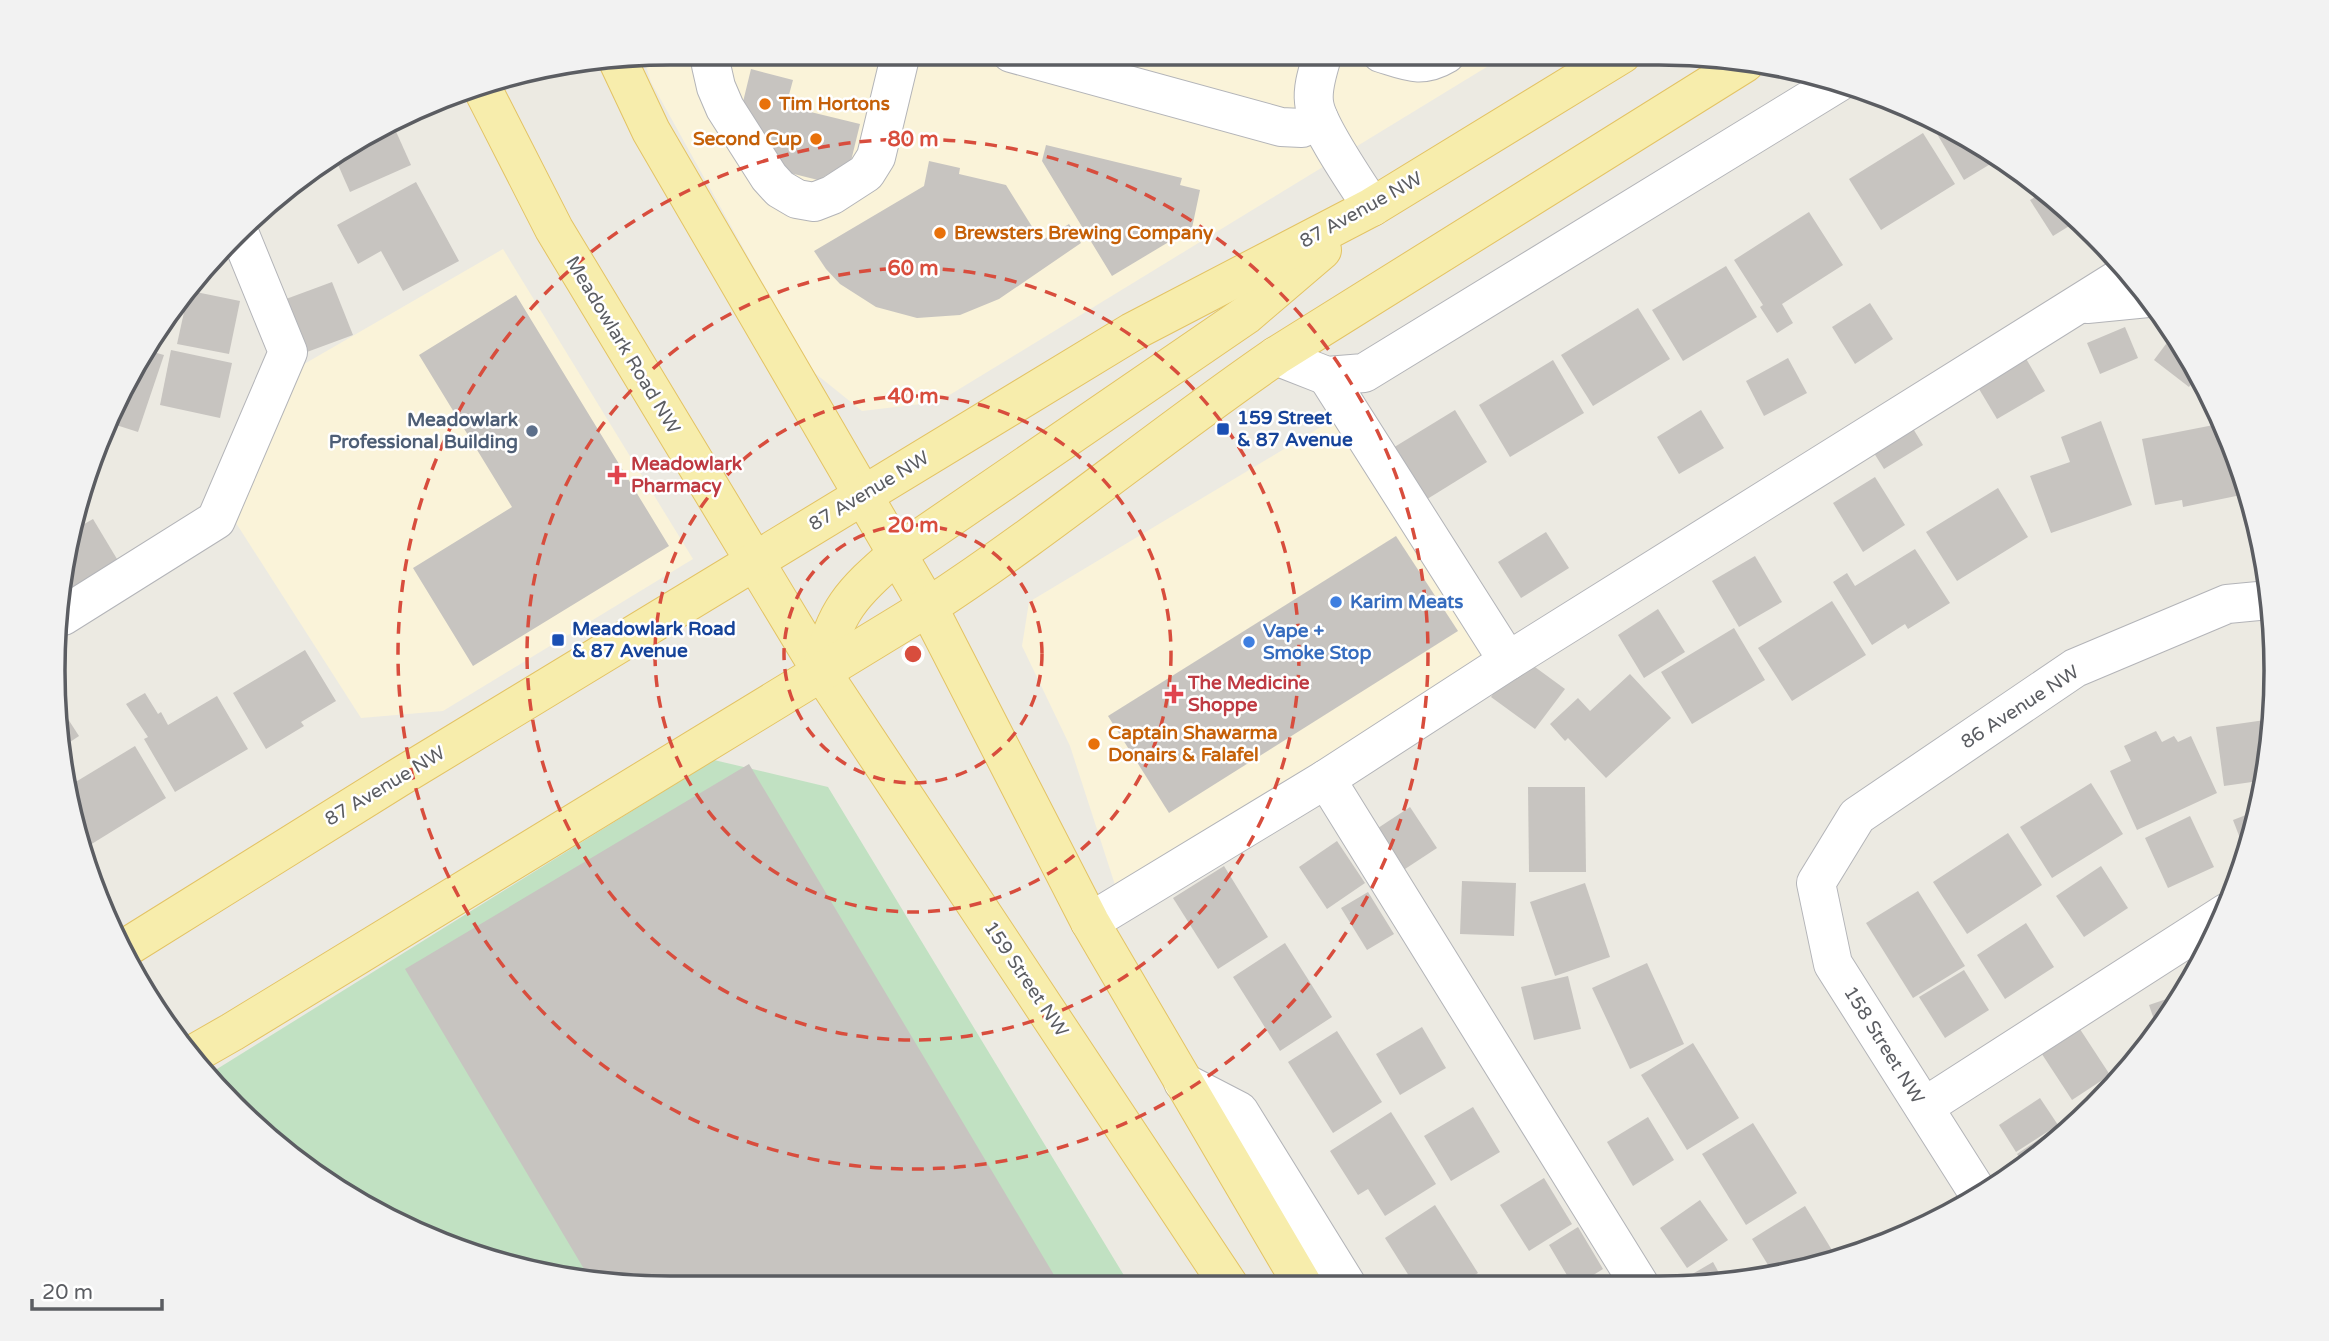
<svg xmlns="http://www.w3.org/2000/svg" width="2329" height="1341" viewBox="0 0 2329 1341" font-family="'Varela Round',sans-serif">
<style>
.commercial{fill:#faf3d9}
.green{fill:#c1e1c2}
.building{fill:#c7c4c0}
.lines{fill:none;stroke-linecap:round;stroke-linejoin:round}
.minor-casing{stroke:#b3b4b8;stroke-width:40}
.major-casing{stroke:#e3c364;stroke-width:40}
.minor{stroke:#fff;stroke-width:38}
.major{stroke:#f7edac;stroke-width:38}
.ring{fill:none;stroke:#d84d3d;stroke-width:3.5;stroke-dasharray:12 9}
.food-dot{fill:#e8710a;stroke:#fff;stroke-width:2.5}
.transit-dot{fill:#1a4fb4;stroke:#fff;stroke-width:2.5}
.service-dot{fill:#5c6f8a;stroke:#fff;stroke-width:2.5}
.health-dot{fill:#e0444e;stroke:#fff;stroke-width:2.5}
.shop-dot{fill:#3f7fe0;stroke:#fff;stroke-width:2.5}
.labels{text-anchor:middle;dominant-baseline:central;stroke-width:5;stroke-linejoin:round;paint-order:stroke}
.food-label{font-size:19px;font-weight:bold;fill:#c56008;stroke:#fff;text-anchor:start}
.street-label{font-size:19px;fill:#5b5d62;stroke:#fff}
.transit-label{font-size:19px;font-weight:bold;fill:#164399;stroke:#fff;text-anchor:start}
.service-label{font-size:19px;font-weight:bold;fill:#4e5e75;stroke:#fff;text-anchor:end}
.health-label{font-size:19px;font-weight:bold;fill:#be3a42;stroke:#fff;text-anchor:start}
.shop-label{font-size:19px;font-weight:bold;fill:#366cbe;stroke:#fff;text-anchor:start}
.rim{fill:none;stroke:#5b5d62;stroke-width:3.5}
.centre{fill:#d84d3d;stroke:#fff;stroke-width:3.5}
.ring-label{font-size:21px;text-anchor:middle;font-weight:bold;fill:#d84d3d;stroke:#fff;stroke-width:5;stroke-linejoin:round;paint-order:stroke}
</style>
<rect width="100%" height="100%" fill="#eceae2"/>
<g class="commercial">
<polygon points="671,53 1508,54 938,402 862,411 811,370 651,82 643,57"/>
<polygon points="503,249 693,559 443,711 361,718 236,523 299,367"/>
<polygon points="1334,419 1486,662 1117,891 1070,746 1022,646 1029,602"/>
</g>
<polygon class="green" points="714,760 828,787 1131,1287 630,1287 472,1256 327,1185 209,1074"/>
<g class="building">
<polygon points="751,69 793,80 786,106 860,124 851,161 818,180 782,171 742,106"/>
<polygon points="1937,125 2002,156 2002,157 1964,180 1933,127"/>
<polygon points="394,127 411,165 350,192 335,158"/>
<polygon points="1923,133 1955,184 1881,230 1849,179"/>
<polygon points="1046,145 1182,178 1180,185 1200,190 1192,228 1112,276 1042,161"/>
<polygon points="929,161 960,168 959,174 1006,185 1041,241 1069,224 1081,243 999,299 960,315 917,318 876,307 840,284 826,269 814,251 924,186"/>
<polygon points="416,182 459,261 403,291 381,251 358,264 337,225"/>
<polygon points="2044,192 2079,220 2053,236 2030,200"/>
<polygon points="1809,212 1843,265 1782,304 1793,323 1777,333 1760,307 1763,305 1734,260"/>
<polygon points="1726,266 1757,317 1683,361 1652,310"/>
<polygon points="332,282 353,335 307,352 286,299"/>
<polygon points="191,291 240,301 229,354 177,344 188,294"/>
<polygon points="516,295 669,546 473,666 413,568 512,507 419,355"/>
<polygon points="1870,303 1893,339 1855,364 1832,327"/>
<polygon points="1638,308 1670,359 1593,406 1561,355"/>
<polygon points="2125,327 2138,358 2100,374 2087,343"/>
<polygon points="2175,332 2198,375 2189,387 2154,360"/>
<polygon points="2018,345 2045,391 1997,419 1970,374"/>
<polygon points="146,350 164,355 138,432 113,424"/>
<polygon points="171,350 232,363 220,418 160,405"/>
<polygon points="1788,358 1807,393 1764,416 1746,381"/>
<polygon points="1553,360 1584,413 1510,457 1479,405"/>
<polygon points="1455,410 1487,462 1416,506 1383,454"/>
<polygon points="1701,410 1724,448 1679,474 1657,437"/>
<polygon points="1906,417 1923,445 1884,469 1867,442"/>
<polygon points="2101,421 2132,505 2051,533 2030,476 2070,462 2061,437"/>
<polygon points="2224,423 2242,475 2238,476 2241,495 2183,507 2182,500 2155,505 2142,439"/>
<polygon points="1875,477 1905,525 1863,552 1833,503"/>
<polygon points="1998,488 2028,537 1957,581 1926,532"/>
<polygon points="93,519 123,569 73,600 66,589 72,531"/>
<polygon points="1546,532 1569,568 1521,598 1498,562"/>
<polygon points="1396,536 1458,631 1169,813 1108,716"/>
<polygon points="1915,549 1950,603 1908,629 1905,624 1872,645 1833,582 1847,573 1855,586"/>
<polygon points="1755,556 1782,602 1739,627 1712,581"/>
<polygon points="1832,601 1866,655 1792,701 1758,648"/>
<polygon points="1658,609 1685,652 1644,678 1618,635"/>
<polygon points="1734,628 1765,680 1692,724 1661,672"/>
<polygon points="305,650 336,701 301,722 304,726 266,749 233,693"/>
<polygon points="1520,656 1565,689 1535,729 1491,697"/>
<polygon points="1630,674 1671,718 1606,778 1568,738 1565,741 1550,724 1578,698 1590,711"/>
<polygon points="145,693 158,714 161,712 168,725 217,696 248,749 175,792 144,739 148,737 126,704"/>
<polygon points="55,699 79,736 61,748 54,711"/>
<polygon points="2272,719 2266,780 2224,786 2216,727"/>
<polygon points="2156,731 2162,742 2174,736 2178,742 2191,736 2217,793 2137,830 2110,771 2131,761 2124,746"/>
<polygon points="135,746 166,798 90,845 76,822 69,786"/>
<polygon points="749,764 1054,1275 1033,1287 630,1287 590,1279 405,969"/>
<polygon points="2091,783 2123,834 2052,878 2020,827"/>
<polygon points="1528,787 1585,787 1586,872 1529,872"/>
<polygon points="1410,807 1437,848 1405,869 1378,828"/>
<polygon points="2259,810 2246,854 2233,820"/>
<polygon points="2190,816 2214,867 2168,888 2145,838"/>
<polygon points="2008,833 2042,885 1967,934 1933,882"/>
<polygon points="1337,841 1365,883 1327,909 1299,867"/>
<polygon points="1224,866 1268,937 1218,969 1173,898"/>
<polygon points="2101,866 2128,908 2084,937 2056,896"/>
<polygon points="1462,881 1516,883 1514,936 1460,934"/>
<polygon points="1585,883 1610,957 1555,976 1530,902"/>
<polygon points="1918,891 1965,966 1913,998 1866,923"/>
<polygon points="1368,892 1394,934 1367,950 1341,908"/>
<polygon points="2026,923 2054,967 2005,999 1977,955"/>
<polygon points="1285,943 1332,1017 1280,1051 1233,977"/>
<polygon points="1647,963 1684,1044 1630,1069 1592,988"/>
<polygon points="1964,970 1989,1010 1945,1038 1919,997"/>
<polygon points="1568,976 1581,1029 1534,1040 1521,987"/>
<polygon points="2184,993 2173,1014 2158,1031 2149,1005"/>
<polygon points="2074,1020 2110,1075 2072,1100 2036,1045"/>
<polygon points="1422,1027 1446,1068 1400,1095 1376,1054"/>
<polygon points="1337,1031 1382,1102 1333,1133 1288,1062"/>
<polygon points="1693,1043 1739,1118 1687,1150 1641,1075"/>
<polygon points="2040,1098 2058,1125 2016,1152 1999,1125"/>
<polygon points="1473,1107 1500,1152 1451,1181 1424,1136"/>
<polygon points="1391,1112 1436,1184 1385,1216 1368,1189 1358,1195 1330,1151"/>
<polygon points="1648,1117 1674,1160 1633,1186 1607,1142"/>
<polygon points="1753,1123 1797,1193 1746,1225 1702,1154"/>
<polygon points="2063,1123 2067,1129 2023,1163 2017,1154"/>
<polygon points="1544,1178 1572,1224 1529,1251 1500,1205"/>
<polygon points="1700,1200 1728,1240 1687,1268 1660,1228"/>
<polygon points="1435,1205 1478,1273 1455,1287 1416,1287 1385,1238"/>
<polygon points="1805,1206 1838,1260 1773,1273 1752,1239"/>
<polygon points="1578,1227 1603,1269 1574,1287 1549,1245"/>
<polygon points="1713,1262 1724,1282 1699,1287 1670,1287"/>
</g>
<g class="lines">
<defs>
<g id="minor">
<polyline points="712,53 711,65 716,87 725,108 769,177 780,189 797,199 814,202 832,195 866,173 876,157 901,53"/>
<polyline points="1011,53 1281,127 1302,128 1319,119"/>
<path d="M 1323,53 C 1319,68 1312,86 1314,102 C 1316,125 1358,185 1372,207"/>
<path d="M 1381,53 C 1407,61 1421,69 1446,54"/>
<polyline points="2087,304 2148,298"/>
<polyline points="1276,356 1327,376 1364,373 1839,82"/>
<polyline points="1327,376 1508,661"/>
<polyline points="63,616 216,520 288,352 241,237"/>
<polyline points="1326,779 1641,1287"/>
<polyline points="1090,922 1326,779 1508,661 2128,273"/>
<polyline points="1183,1082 1239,1111 1348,1287"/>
<polyline points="1924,1107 2226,913"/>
<polyline points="1980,1196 1833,964 1816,883 1857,816 2075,668 2227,604 2269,600"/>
</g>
<g id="major">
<polyline points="618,61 651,131 928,607 1090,922 1304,1287"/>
<polyline points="480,84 554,229 821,671 1230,1287"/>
<path d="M 821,671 C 834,611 852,593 897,554 L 1246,315 L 1322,250"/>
<polyline points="127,947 398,778 1132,332 1372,207 1622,54"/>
<path d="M 190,1056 L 232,1032 L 928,607 C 1048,529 1158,437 1276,356 L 1745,63"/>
</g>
</defs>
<use href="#minor" class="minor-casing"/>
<use href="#major" class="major-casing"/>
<use href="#minor" class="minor"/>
<use href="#major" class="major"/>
</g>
<g class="ring">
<circle cx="913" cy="654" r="129"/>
<circle cx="913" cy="654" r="258"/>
<circle cx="913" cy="654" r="386"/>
<circle cx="913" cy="654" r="515"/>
</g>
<g class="food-dot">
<circle cx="765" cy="104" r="7"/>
<circle cx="816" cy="139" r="7"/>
<circle cx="940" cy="233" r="7"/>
<circle cx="1094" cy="744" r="7"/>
</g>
<g class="transit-dot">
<rect x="1216" y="422" width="14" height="14" rx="3.5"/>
<rect x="551" y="633" width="14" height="14" rx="3.5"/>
</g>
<circle class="service-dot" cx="532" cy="431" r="7"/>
<g class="health-dot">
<path d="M613.5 464.5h7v7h7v7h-7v7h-7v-7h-7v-7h7z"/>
<path d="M1170.5 683.5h7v7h7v7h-7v7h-7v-7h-7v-7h7z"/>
</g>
<g class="shop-dot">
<circle cx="1336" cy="602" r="7"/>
<circle cx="1249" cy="642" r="7"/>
</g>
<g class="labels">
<g class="food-label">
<text x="779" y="104">Tim Hortons</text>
<text x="802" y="139" text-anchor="end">Second Cup</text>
<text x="954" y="233">Brewsters Brewing Company</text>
<text x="1108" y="733">Captain Shawarma<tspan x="1108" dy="22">Donairs &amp; Falafel</tspan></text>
</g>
<g class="street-label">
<text transform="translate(1361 210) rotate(-29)">87 Avenue NW</text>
<text transform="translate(623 345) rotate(59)">Meadowlark Road NW</text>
<text transform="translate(869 491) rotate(-31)">87 Avenue NW</text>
<text transform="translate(2020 707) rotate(-33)">86 Avenue NW</text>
<text transform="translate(385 786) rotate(-31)">87 Avenue NW</text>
<text transform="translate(1026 979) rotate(56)">159 Street NW</text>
<text transform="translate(1884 1045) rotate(58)">158 Street NW</text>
</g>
<g class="transit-label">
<text x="1237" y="418">159 Street<tspan x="1237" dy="22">&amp; 87 Avenue</tspan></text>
<text x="572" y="629">Meadowlark Road<tspan x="572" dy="22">&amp; 87 Avenue</tspan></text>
</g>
<g class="service-label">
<text x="518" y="420">Meadowlark<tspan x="518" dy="22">Professional Building</tspan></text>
</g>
<g class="health-label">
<text x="631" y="464">Meadowlark<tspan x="631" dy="22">Pharmacy</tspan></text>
<text x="1188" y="683">The Medicine<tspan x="1188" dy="22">Shoppe</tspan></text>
</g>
<g class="shop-label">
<text x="1350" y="602">Karim Meats</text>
<text x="1263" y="631">Vape +<tspan x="1263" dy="22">Smoke Stop</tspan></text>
</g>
</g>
<path d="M0 0H2329V1341H0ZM670 65H1659A605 605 0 0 1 2264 670V671A605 605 0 0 1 1659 1276H670A605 605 0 0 1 65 671V670A605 605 0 0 1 670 65Z" fill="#f2f2f2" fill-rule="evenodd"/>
<path class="rim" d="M670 65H1659A605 605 0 0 1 2264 670V671A605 605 0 0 1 1659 1276H670A605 605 0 0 1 65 671V670A605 605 0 0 1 670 65Z"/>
<circle cx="913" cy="654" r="10" class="centre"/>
<g class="ring-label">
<text x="913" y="146">80 m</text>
<text x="913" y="275">60 m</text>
<text x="913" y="403">40 m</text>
<text x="913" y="532">20 m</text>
</g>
<path d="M32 1299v10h130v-10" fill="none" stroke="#5b5d62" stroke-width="3.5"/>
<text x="42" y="1299" font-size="21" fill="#5b5d62" stroke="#ffffff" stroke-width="5" paint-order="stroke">20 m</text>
</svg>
